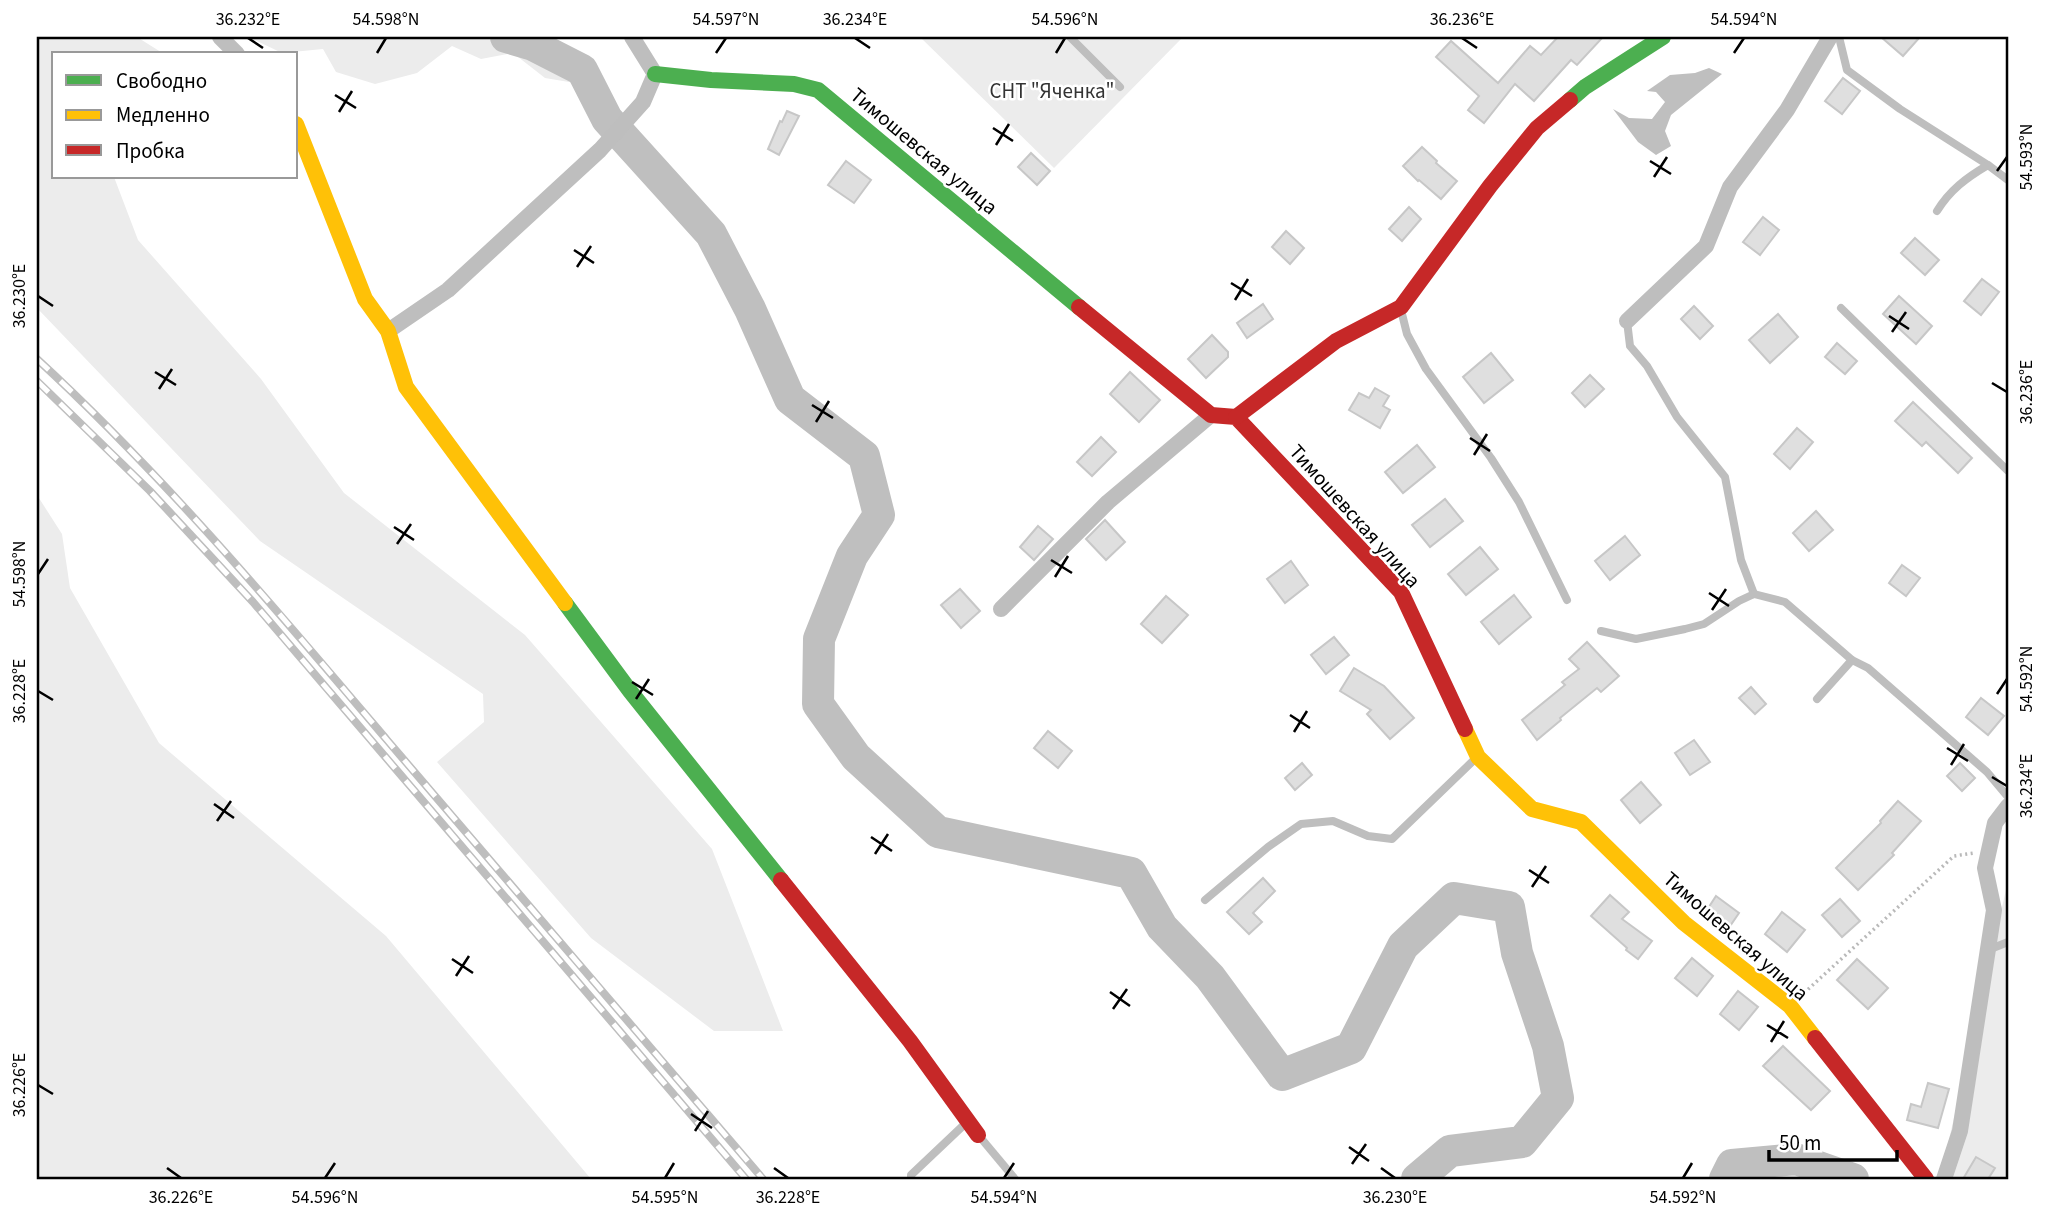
<svg xmlns="http://www.w3.org/2000/svg" width="2045" height="1216" viewBox="0 0 2045 1216" font-family="'Source Sans 3',sans-serif">
<style>
.green{fill:#ececec}
.water{fill:#bfbfbf}
.lines{fill:none;stroke-linecap:round;stroke-linejoin:round}
.river{stroke:#bfbfbf;stroke-width:32}
.building{fill:#dfdfdf;stroke:#c7c7c7;stroke-width:2}
.path{stroke:#b9b9b9;stroke-width:3.5;stroke-dasharray:2 3.5;stroke-linecap:butt}
.lane{stroke:#bebebe;stroke-width:8}
.street{stroke:#bebebe;stroke-width:16}
.fast{stroke:#4caf50;stroke-width:16}
.slow{stroke:#ffc107;stroke-width:16}
.jam{stroke:#c62828;stroke-width:16}
.rail-casing{stroke:#bebebe;stroke-width:8}
.rail{stroke:#fff;stroke-width:5;stroke-dasharray:16;stroke-linecap:butt}
.ticks{fill:none;stroke:#000;stroke-width:2.5}
.labels{text-anchor:middle;dominant-baseline:central;stroke-width:5;stroke-linejoin:round;paint-order:stroke}
.park-label{font-size:21px;fill:#333;stroke:#fff}
.street-label{font-size:21px;fill:#000;stroke:#fff}
.neatline{fill:none;stroke:#000;stroke-width:2.5}
.ticks-label{font-size:18px;text-anchor:middle;fill:#000}
</style>
<rect width="100%" height="100%" fill="#fff"/>
<g class="green">
<polygon points="37,37 137,37 164,54 54,54 54,177 114,177 138,240 261,379 344,493 525,635 712,849 783,1031 714,1031 591,938 437,762 484,722 483,694 260,541 37,308"/>
<polygon points="242,37 541,37 575,83 545,78 513,53 481,59 452,46 417,73 375,84 336,72 323,49 282,53 257,41"/>
<polygon points="920,37 1183,37 1054,168"/>
<polygon points="37,495 62,534 70,588 159,743 386,936 591,1179 37,1179"/>
<polygon points="2008,881 2008,1179 1940,1179"/>
<polygon points="1796,1159 1853,1179 1725,1179 1732,1165"/>
</g>
<polygon class="water" points="1709,68 1722,74 1671,115 1665,131 1671,146 1656,155 1638,142 1613,109 1629,118 1652,119 1665,102 1656,92 1647,91 1670,75 1695,73"/>
<g class="lines">
<g class="river">
<polyline points="506,37 533,45 582,70 607,119 711,234 750,309 790,399 864,456 879,515 852,556 819,639 818,704 856,757 938,832 1131,873 1162,927 1210,977 1282,1075 1351,1048 1403,946 1454,898 1509,907 1517,953 1548,1046 1558,1098 1522,1142 1450,1151 1417,1179"/>
<polyline points="1725,1179 1732,1165 1796,1159 1853,1179"/>
</g>
</g>
<g class="building">
<polygon points="1558,37 1603,37 1577,65 1571,60 1534,101 1515,84 1484,123 1468,110 1479,96 1436,57 1451,41 1498,83 1530,46 1541,55"/>
<polygon points="1881,37 1920,37 1903,56"/>
<polygon points="1843,78 1860,91 1842,114 1825,101"/>
<polygon points="787,111 799,116 779,155 768,149 780,121 782,122"/>
<polygon points="1422,147 1437,161 1436,163 1457,181 1441,199 1419,180 1418,181 1403,166"/>
<polygon points="1031,153 1050,171 1037,185 1018,167"/>
<polygon points="846,161 871,180 854,203 828,185"/>
<polygon points="1409,207 1421,219 1402,241 1389,229"/>
<polygon points="1763,217 1779,230 1760,255 1743,242"/>
<polygon points="1286,231 1304,248 1290,264 1272,247"/>
<polygon points="1915,238 1939,260 1925,275 1901,253"/>
<polygon points="1982,279 1999,292 1981,315 1964,301"/>
<polygon points="1899,296 1932,326 1916,344 1883,314"/>
<polygon points="1263,304 1273,319 1247,338 1237,323"/>
<polygon points="1694,306 1713,326 1700,339 1681,319"/>
<polygon points="1778,314 1798,337 1770,363 1749,340"/>
<polygon points="1212,335 1228,352 1228,357 1206,378 1188,359"/>
<polygon points="1837,343 1857,361 1845,374 1825,357"/>
<polygon points="1491,353 1513,380 1484,403 1463,377"/>
<polygon points="1130,372 1160,400 1139,422 1110,394"/>
<polygon points="1590,375 1604,389 1585,407 1572,393"/>
<polygon points="1375,388 1389,396 1383,406 1390,410 1380,428 1349,410 1359,393 1369,398"/>
<polygon points="1913,402 1972,458 1958,473 1926,442 1922,446 1895,421"/>
<polygon points="1797,428 1813,442 1790,469 1774,454"/>
<polygon points="1101,437 1116,452 1092,476 1077,462"/>
<polygon points="1417,445 1435,467 1403,493 1385,472"/>
<polygon points="1445,499 1463,521 1430,547 1412,525"/>
<polygon points="1816,511 1833,530 1809,551 1793,533"/>
<polygon points="1105,520 1125,542 1106,560 1086,539"/>
<polygon points="1038,526 1053,539 1034,560 1020,547"/>
<polygon points="1625,536 1640,555 1610,580 1595,561"/>
<polygon points="1480,547 1498,569 1466,595 1448,574"/>
<polygon points="1291,561 1308,585 1285,603 1267,579"/>
<polygon points="1902,565 1920,578 1906,596 1889,583"/>
<polygon points="960,589 980,611 961,628 941,605"/>
<polygon points="1514,595 1531,617 1499,644 1481,622"/>
<polygon points="1166,596 1188,615 1162,643 1141,624"/>
<polygon points="1334,637 1349,655 1326,674 1311,655"/>
<polygon points="1587,642 1619,676 1601,692 1597,688 1560,718 1561,720 1537,740 1522,720 1565,685 1562,682 1579,669 1569,659"/>
<polygon points="1354,668 1384,686 1414,718 1390,739 1367,714 1371,710 1340,691"/>
<polygon points="1751,687 1766,704 1755,714 1739,698"/>
<polygon points="1981,698 2004,716 1988,735 1966,717"/>
<polygon points="1048,731 1072,751 1058,768 1034,748"/>
<polygon points="1694,740 1710,762 1690,775 1675,753"/>
<polygon points="1302,763 1312,775 1295,790 1285,778"/>
<polygon points="1960,763 1975,778 1962,791 1947,776"/>
<polygon points="1641,782 1661,805 1640,823 1621,800"/>
<polygon points="1898,801 1921,821 1892,853 1894,855 1858,890 1836,868 1881,823 1880,821"/>
<polygon points="1263,878 1275,891 1253,913 1262,922 1249,934 1227,912"/>
<polygon points="1610,895 1629,912 1622,919 1652,941 1638,959 1626,950 1627,948 1591,916"/>
<polygon points="1716,896 1739,913 1728,929 1705,913"/>
<polygon points="1840,899 1860,921 1842,937 1822,915"/>
<polygon points="1782,912 1805,930 1787,952 1765,934"/>
<polygon points="1692,958 1713,976 1697,996 1675,978"/>
<polygon points="1857,959 1888,988 1868,1009 1837,980"/>
<polygon points="1738,991 1758,1007 1739,1030 1720,1014"/>
<polygon points="1783,1046 1830,1091 1811,1110 1763,1066"/>
<polygon points="1928,1083 1949,1089 1938,1128 1907,1120 1911,1104 1921,1107"/>
<polygon points="1976,1157 1995,1168 1988,1179 1963,1179"/>
</g>
<g class="lines">
<polyline class="path" points="1804,993 1954,856 1974,853"/>
<g class="lane">
<polyline points="1070,37 1120,87"/>
<polyline points="1839,37 1847,70 1900,109 1988,165"/>
<path d="M 1937,211 C 1950,190 1966,178 1988,165 L 2008,180"/>
<polyline points="1841,308 2008,471"/>
<polyline points="1401,310 1407,334 1426,369 1491,458 1519,502 1567,600"/>
<polyline points="1627,321 1630,346 1647,366 1677,417 1725,477 1741,560 1754,594"/>
<polyline points="1601,631 1636,639 1685,629 1704,624 1739,601 1754,594 1785,602 1852,660"/>
<polyline points="1817,699 1852,660 1868,668 1987,772 2008,797"/>
<polyline points="1205,900 1268,847 1301,824 1333,821 1368,836 1392,839 1475,759"/>
<polyline points="1988,950 2008,942"/>
<polyline points="980,1137 1015,1179"/>
<polyline points="911,1179 911,1175 967,1122"/>
</g>
<g class="street">
<polyline points="220,37 237,54"/>
<polyline points="1627,321 1706,246 1730,187 1787,110 1830,37"/>
<polyline points="388,331 448,290 600,150 643,102 655,74 632,37"/>
<polyline points="1001,609 1108,502 1211,415"/>
<polyline points="1944,1179 1960,1131 1994,910 1985,868 1995,823 2008,806"/>
</g>
<g class="fast">
<polyline points="655,74 711,80 794,84 818,90 1079,307"/>
<polyline points="1570,100 1585,87 1663,37"/>
<polyline points="565,603 630,691 781,880"/>
</g>
<g class="slow">
<polyline points="296,124 365,299 388,331 406,387 565,603"/>
<polyline points="1465,729 1478,757 1532,809 1581,822 1684,923 1790,1006 1815,1038"/>
</g>
<g class="jam">
<polyline points="1079,307 1211,415 1236,417 1401,592 1465,729"/>
<polyline points="1236,417 1336,341 1401,307 1490,186 1537,128 1570,100"/>
<polyline points="781,880 910,1041 978,1135"/>
<polyline points="1815,1038 1926,1179"/>
</g>
<defs>
<g id="rail">
<path d="M 37,359 C 164,476 275,608 387,740 C 512,886 638,1033 763,1179"/>
<polyline points="37,381 150,491 253,602 746,1179"/>
</g>
</defs>
<use href="#rail" class="rail-casing"/>
<use href="#rail" class="rail"/>
</g>
<path class="ticks" d="M 248,38 L 263,48M 855,38 L 870,48M 1462,38 L 1477,48M 377,53 L 386,38M 716,53 L 726,38M 1056,53 L 1065,38M 1734,53 L 1744,38M 335,95 L 356,108M 339,112 L 352,91M 993,128 L 1013,141M 996,145 L 1009,124M 1650,161 L 1671,174M 1997,171 L 2007,157M 1654,177 L 1667,157M 574,250 L 594,263M 577,267 L 591,246M 1231,283 L 1252,296M 38,296 L 53,306M 1235,300 L 1248,279M 1889,316 L 1909,329M 1892,332 L 1906,312M 155,372 L 176,385M 1992,383 L 2007,392M 159,389 L 172,369M 812,405 L 833,418M 816,422 L 829,401M 1470,438 L 1490,451M 1474,455 L 1487,434M 394,527 L 414,540M 397,544 L 411,524M 1051,560 L 1072,573M 38,574 L 48,559M 1055,577 L 1068,556M 1709,593 L 1729,606M 1712,610 L 1726,589M 632,682 L 653,695M 38,691 L 53,700M 1997,694 L 2007,679M 636,699 L 649,679M 1290,715 L 1310,728M 1294,732 L 1307,711M 1947,748 L 1968,761M 1951,765 L 1964,744M 1992,777 L 2007,786M 214,804 L 234,818M 217,821 L 231,801M 871,837 L 892,851M 875,854 L 888,834M 1529,870 L 1549,883M 1532,887 L 1546,866M 452,959 L 473,973M 456,976 L 469,956M 1110,992 L 1130,1006M 1113,1009 L 1127,989M 1767,1025 L 1788,1038M 1771,1042 L 1784,1021M 38,1085 L 53,1094M 691,1114 L 712,1128M 695,1131 L 708,1111M 1349,1147 L 1369,1161M 1352,1164 L 1366,1144M 167,1168 L 181,1178M 774,1168 L 788,1178M 1381,1168 L 1395,1178M 325,1178 L 335,1163M 665,1178 L 674,1163M 1004,1178 L 1014,1163M 1683,1178 L 1692,1163"/>
<g class="labels">
<g class="park-label">
<text x="1052" y="91">СНТ "Яченка"</text>
</g>
<g class="street-label">
<text transform="translate(924 151) rotate(40)">Тимошевская улица</text>
<text transform="translate(1355 516) rotate(48)">Тимошевская улица</text>
<text transform="translate(1736 936) rotate(41)">Тимошевская улица</text>
</g>
</g>
<rect width="2045" height="1216" fill="none" stroke="#ffffff" stroke-width="77"/>
<rect x="52" y="52" width="245" height="126" fill="#ffffff" stroke="#999999" stroke-width="2"/>
<rect x="66" y="75" width="35" height="10" fill="#4caf50" stroke="#999999" stroke-width="2"/>
<text x="116" y="88" font-size="21" fill="#000000">Свободно</text>
<rect x="66" y="110" width="35" height="10" fill="#ffc107" stroke="#999999" stroke-width="2"/>
<text x="116" y="122" font-size="21" fill="#000000">Медленно</text>
<rect x="66" y="145" width="35" height="10" fill="#c62828" stroke="#999999" stroke-width="2"/>
<text x="116" y="158" font-size="21" fill="#000000">Пробка</text>
<path d="M1769 1150v10h128v-10" fill="none" stroke="#000000" stroke-width="3.5"/>
<text x="1779" y="1150" font-size="21" fill="#000000" stroke="#ffffff" stroke-width="5" paint-order="stroke">50 m</text>
<rect x="38" y="38" width="1969" height="1140" class="neatline"/>
<g class="ticks-label">
<text x="248" y="25">36.232°E</text>
<text x="386" y="25">54.598°N</text>
<text x="726" y="25">54.597°N</text>
<text x="855" y="25">36.234°E</text>
<text x="1065" y="25">54.596°N</text>
<text x="1462" y="25">36.236°E</text>
<text x="1744" y="25">54.594°N</text>
<text transform="translate(2026 157) rotate(-90)" y="6">54.593°N</text>
<text transform="translate(19 296) rotate(-90)" y="6">36.230°E</text>
<text transform="translate(2026 392) rotate(-90)" y="6">36.236°E</text>
<text transform="translate(19 574) rotate(-90)" y="6">54.598°N</text>
<text transform="translate(2026 679) rotate(-90)" y="6">54.592°N</text>
<text transform="translate(19 691) rotate(-90)" y="6">36.228°E</text>
<text transform="translate(2026 786) rotate(-90)" y="6">36.234°E</text>
<text transform="translate(19 1085) rotate(-90)" y="6">36.226°E</text>
<text x="181" y="1203">36.226°E</text>
<text x="325" y="1203">54.596°N</text>
<text x="665" y="1203">54.595°N</text>
<text x="788" y="1203">36.228°E</text>
<text x="1004" y="1203">54.594°N</text>
<text x="1395" y="1203">36.230°E</text>
<text x="1683" y="1203">54.592°N</text>
</g>
</svg>
